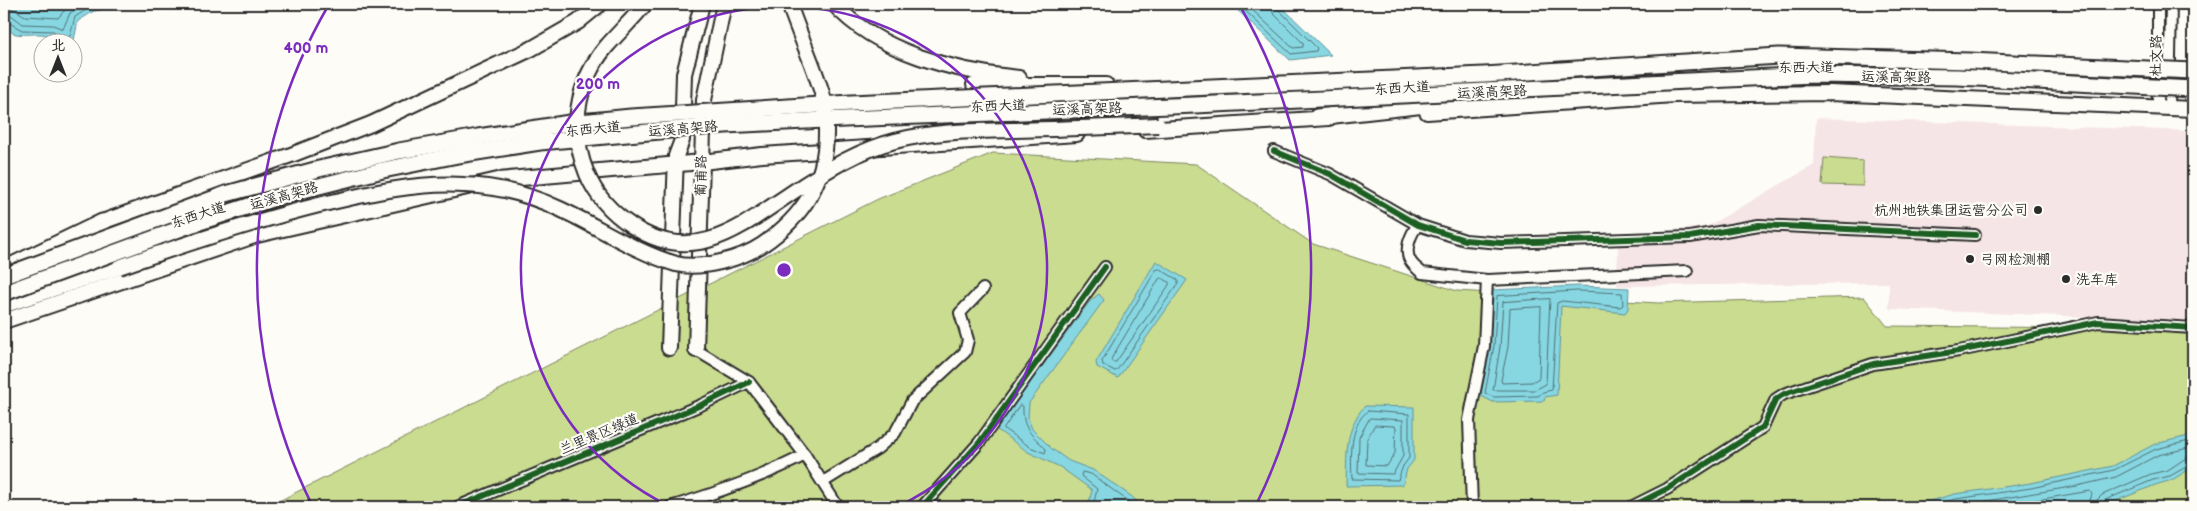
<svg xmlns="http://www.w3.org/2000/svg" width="2197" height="511" viewBox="0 0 2197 511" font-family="'Balsamiq Sans','LXGW WenKai TC',sans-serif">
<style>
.built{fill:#f6e5e6}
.park{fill:#cadc90;stroke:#7a845e}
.water{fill:#87d7e2;stroke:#629299}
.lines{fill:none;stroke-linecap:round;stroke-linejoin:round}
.shore{stroke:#507074;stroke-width:1}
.minor-casing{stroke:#2b2b2b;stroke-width:14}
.major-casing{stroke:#2b2b2b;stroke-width:18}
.highway-casing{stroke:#2b2b2b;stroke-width:19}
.minor{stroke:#fdfcf7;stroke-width:10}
.major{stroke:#fdfcf7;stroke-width:14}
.highway{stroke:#fdfcf7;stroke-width:15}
.major-bridge-casing{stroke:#2b2b2b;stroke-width:18;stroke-linecap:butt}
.highway-bridge-casing{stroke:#2b2b2b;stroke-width:19;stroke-linecap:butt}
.major-bridge{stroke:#fdfcf7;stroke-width:14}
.highway-bridge{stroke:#fdfcf7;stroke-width:15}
.cycleway-casing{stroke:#fdfcf7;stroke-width:9}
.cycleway{stroke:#1b5e20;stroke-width:6}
.ring{fill:none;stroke:#7b2cbf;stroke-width:2.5}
.poi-dot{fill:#2b2b2b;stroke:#fdfcf7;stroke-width:2}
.labels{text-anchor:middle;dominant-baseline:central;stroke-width:4.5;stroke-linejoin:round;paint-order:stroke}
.street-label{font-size:14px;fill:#2b2b2b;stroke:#fdfcf7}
.poi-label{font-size:14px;fill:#2b2b2b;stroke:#fdfcf7;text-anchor:start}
.centre{fill:#7b2cbf;stroke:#fdfcf7;stroke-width:2.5}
.ring-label{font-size:15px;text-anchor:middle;font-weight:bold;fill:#7b2cbf;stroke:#fdfcf7;stroke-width:4.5;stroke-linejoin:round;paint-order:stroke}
</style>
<rect width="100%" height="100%" fill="#fdfcf7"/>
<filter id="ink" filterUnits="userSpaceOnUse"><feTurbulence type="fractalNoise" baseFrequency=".02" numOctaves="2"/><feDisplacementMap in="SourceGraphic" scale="10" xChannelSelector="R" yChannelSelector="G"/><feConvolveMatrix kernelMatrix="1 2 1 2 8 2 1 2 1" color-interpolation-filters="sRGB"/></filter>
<g filter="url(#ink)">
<polygon class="built" points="1816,118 2193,131 2193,322 2143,319 1889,309 1889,283 1617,286 1618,237 1708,226 1814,165"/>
<g class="park">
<polygon points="993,153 1196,164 1313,244 1457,291 1658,303 1864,297 1887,326 2193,329 2193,507 267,507 878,199"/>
<polygon points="1824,158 1863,161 1863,186 1822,185"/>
</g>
<g class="water">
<path d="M 4,4 L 136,4 L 94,11 L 78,21 L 74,40 C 62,43 63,39 52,36 C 24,28 4,50 4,4 Z"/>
<polygon points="1231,4 1279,4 1331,55 1290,60"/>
<polygon points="1156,261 1187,280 1118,378 1097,367 1096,362"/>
<polygon points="1579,286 1629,288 1628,309 1625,313 1561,306 1557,395 1545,397 1544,401 1493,402 1479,395 1489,346 1492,290"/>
<polygon points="1099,294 1104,300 1029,403 1028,418 1032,429 1052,449 1069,461 1093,470 1131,496 1143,507 1118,507 1112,504 1102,507 1088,507 1092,490 1060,467 1028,452 996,429 1090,301"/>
<path d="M 1365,406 L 1414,407 L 1414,460 L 1407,469 L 1403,485 L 1346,486 C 1347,458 1344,428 1365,406 Z"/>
<polygon points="2193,435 2193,467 2172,480 2155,485 2101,507 1913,507 1922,503 1955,494 2031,483 2113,466 2155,444"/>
</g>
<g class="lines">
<g class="shore">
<polyline points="1238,4 1291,54 1316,51 1317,48 1278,9 1276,4"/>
<polyline points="1246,4 1293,48 1303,47 1303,43 1273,13 1270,4"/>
<polyline points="4,6 14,9 25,16 58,18 70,4"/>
<polyline points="4,14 11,15 23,24 53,25 63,29 70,13 84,4"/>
<polyline points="4,20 22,30 53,31 67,38 70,36 75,17 92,6 107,4"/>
<polygon points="1160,269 1178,280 1178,284 1117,370 1115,371 1103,365 1102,361 1156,270"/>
<polygon points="1162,278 1169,282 1169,285 1116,362 1112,362 1111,359 1159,279"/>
<polygon points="1579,291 1622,293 1623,305 1620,307 1562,301 1557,303 1552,390 1543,392 1538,396 1494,397 1485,393 1494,346 1497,296"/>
<polygon points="1550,299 1546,384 1535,390 1493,390 1500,347 1503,302"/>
<polygon points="1541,307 1539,378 1532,382 1502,383 1501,380 1508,347 1510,309"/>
<path d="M 1020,405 L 1023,406 C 1022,429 1031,434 1046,449 L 1045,453 L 1030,447 L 1004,429 Z"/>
<path d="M 1368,411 L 1409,414 L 1409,458 L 1403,466 L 1398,480 L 1352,479 C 1351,459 1349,424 1368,411 Z"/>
<polygon points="1370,418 1403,420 1403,456 1393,474 1358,473 1359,438"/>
<polygon points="1375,425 1393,426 1396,427 1395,453 1387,466 1366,465 1367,439"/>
<polyline points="1093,507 1097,489 1081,476 1082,472 1091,474 1136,507"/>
<polyline points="1925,507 1956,499 2031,488 2114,470 2156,449 2193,440"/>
<polyline points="1950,507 2077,486 2116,477 2158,455 2193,447"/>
<polyline points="1995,507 2090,491 2092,494 2088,507"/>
<polyline points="2096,507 2097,500 2102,495 2151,474 2168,470 2186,458 2193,457"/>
<polyline points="2102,507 2105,500 2153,480 2170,476 2193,463"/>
</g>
<defs>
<g id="minor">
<polyline points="2158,108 2158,4"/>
<polyline points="2169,108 2171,4"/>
<polyline points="1274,151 1330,174 1418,225 1465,240 1501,243 1690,237 1759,225 1975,235"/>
<path d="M 1418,225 C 1411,233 1404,250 1410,260 C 1412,265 1418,269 1422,273 L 1487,280 L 1687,271"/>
<polyline points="696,350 749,382 805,455 838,507"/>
<polyline points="823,482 878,448 895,433 912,401 965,352 968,340 960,313 983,289"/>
<polyline points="457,507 701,405 749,382"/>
<path d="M 670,507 C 717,493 761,478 805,455"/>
<polyline points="922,507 979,443 1105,267"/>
<polyline points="1472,507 1469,420 1484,346 1487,280"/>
<polyline points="1631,507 1667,489 1763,427 1776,399 1784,394 1873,364 1959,351 2098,322 2193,328"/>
</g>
<g id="major">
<path d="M 834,4 C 877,52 956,72 1019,78"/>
<polyline points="974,85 1106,85"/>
<path d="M 1392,88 C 1530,80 1669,66 1807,66 C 1936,66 2064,75 2193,81"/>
<polyline points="1128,100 1226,96"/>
<polyline points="1427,112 1674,95 1830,93 2193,109"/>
<polyline points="1145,130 1329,118"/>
<polyline points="539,135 692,120"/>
<polyline points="232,204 300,183"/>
<polyline points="102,222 291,155 371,124 531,49 578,22 600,4"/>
<polyline points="46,270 195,216"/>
<polyline points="4,321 257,235 498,180 702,162 762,155 1077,134"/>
<polyline points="669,348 676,156 682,140 684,74 702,4"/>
<polyline points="696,350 704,100 724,4"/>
</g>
<g id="highway">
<polyline points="1317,117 1507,96"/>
<polyline points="4,269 102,222"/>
<polyline points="4,305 119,267"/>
</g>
</defs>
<use href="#minor" class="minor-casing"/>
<use href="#major" class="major-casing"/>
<use href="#highway" class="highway-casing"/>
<use href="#minor" class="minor"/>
<use href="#major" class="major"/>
<use href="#highway" class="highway"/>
<defs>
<g id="major-bridge">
<path d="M 645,4 C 633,19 619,32 606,47 C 576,83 569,131 587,174 C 596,196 612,213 632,226 C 697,269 745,223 799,188 C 829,169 859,150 895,141 C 933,131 974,131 1013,130 C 1061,129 1109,127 1158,125"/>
<path d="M 119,267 C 185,244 251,222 319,205 C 366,194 415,182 464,185 C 498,186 530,195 560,209 C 599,227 635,252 676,264 C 701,270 741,259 762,245 C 803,217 827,181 826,130 C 826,118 826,105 822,93 C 813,63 799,34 789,4"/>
</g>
<g id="highway-bridge">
<polyline points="4,276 226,194 319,169 399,151 478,137 570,123 631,117 851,103 1484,75 1779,56 1970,61 2193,71"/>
<polyline points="4,293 193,224 287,194 383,170 458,155 540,142 725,125 845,119 1195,105 1813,75 1957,77 2193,89"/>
</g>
</defs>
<use href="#major-bridge" class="major-bridge-casing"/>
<use href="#highway-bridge" class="highway-bridge-casing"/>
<use href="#major-bridge" class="major-bridge"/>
<use href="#highway-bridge" class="highway-bridge"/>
<defs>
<g id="cycleway">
<polyline points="1274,151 1330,174 1418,225 1465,240 1501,243 1690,237 1759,225 1975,235"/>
<polyline points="457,507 701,405 749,382"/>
<polyline points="922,507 979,443 1105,267"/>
<polyline points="1631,507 1667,489 1763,427 1776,399 1784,394 1873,364 1959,351 2098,322 2193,328"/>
</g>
</defs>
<use href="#cycleway" class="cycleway-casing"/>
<use href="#cycleway" class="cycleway"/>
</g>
</g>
<g class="ring">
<path d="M669 506A263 263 0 1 1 899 506"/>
<path d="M312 505A527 527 0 0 1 328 6M1240 6A527 527 0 0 1 1256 505"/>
</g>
<g class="poi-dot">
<circle cx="2038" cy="210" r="5"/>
<circle cx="1970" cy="259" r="5"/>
<circle cx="2066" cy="279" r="5"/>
</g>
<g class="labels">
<g class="street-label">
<text transform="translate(2156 56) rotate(-89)">杜文路</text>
<text x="1806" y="67">东西大道</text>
<text transform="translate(1896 77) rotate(1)">运溪高架路</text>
<text transform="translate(1402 88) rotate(-3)">东西大道</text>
<text transform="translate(1492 92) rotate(-3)">运溪高架路</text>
<text transform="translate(998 106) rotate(-2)">东西大道</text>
<text transform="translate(1087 109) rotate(-2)">运溪高架路</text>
<text transform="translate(593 129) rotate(-5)">东西大道</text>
<text transform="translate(683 129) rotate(-5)">运溪高架路</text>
<text transform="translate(701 176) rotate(-89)">葡甫路</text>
<text transform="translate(284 196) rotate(-16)">运溪高架路</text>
<text transform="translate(198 215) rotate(-18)">东西大道</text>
<text transform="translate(599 434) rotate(-23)">兰里景区绿道</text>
</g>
<g class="poi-label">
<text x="2028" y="210" text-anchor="end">杭州地铁集团运营分公司</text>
<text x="1980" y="259">弓网检测棚</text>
<text x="2076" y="279">洗车库</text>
</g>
</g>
<circle cx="784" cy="270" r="8" class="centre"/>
<g class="ring-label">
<text x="306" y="53">400 m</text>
<text x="598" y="89">200 m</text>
</g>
<rect width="2197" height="511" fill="none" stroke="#fdfcf7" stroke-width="20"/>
<rect x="10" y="10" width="2177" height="491" fill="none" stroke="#2b2b2b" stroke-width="2" filter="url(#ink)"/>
<g transform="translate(58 58)"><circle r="24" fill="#fdfcf7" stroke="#a9a8a5"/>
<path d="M0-4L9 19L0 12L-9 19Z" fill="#2b2b2b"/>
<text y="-8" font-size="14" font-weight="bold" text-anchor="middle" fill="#2b2b2b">北</text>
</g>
</svg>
